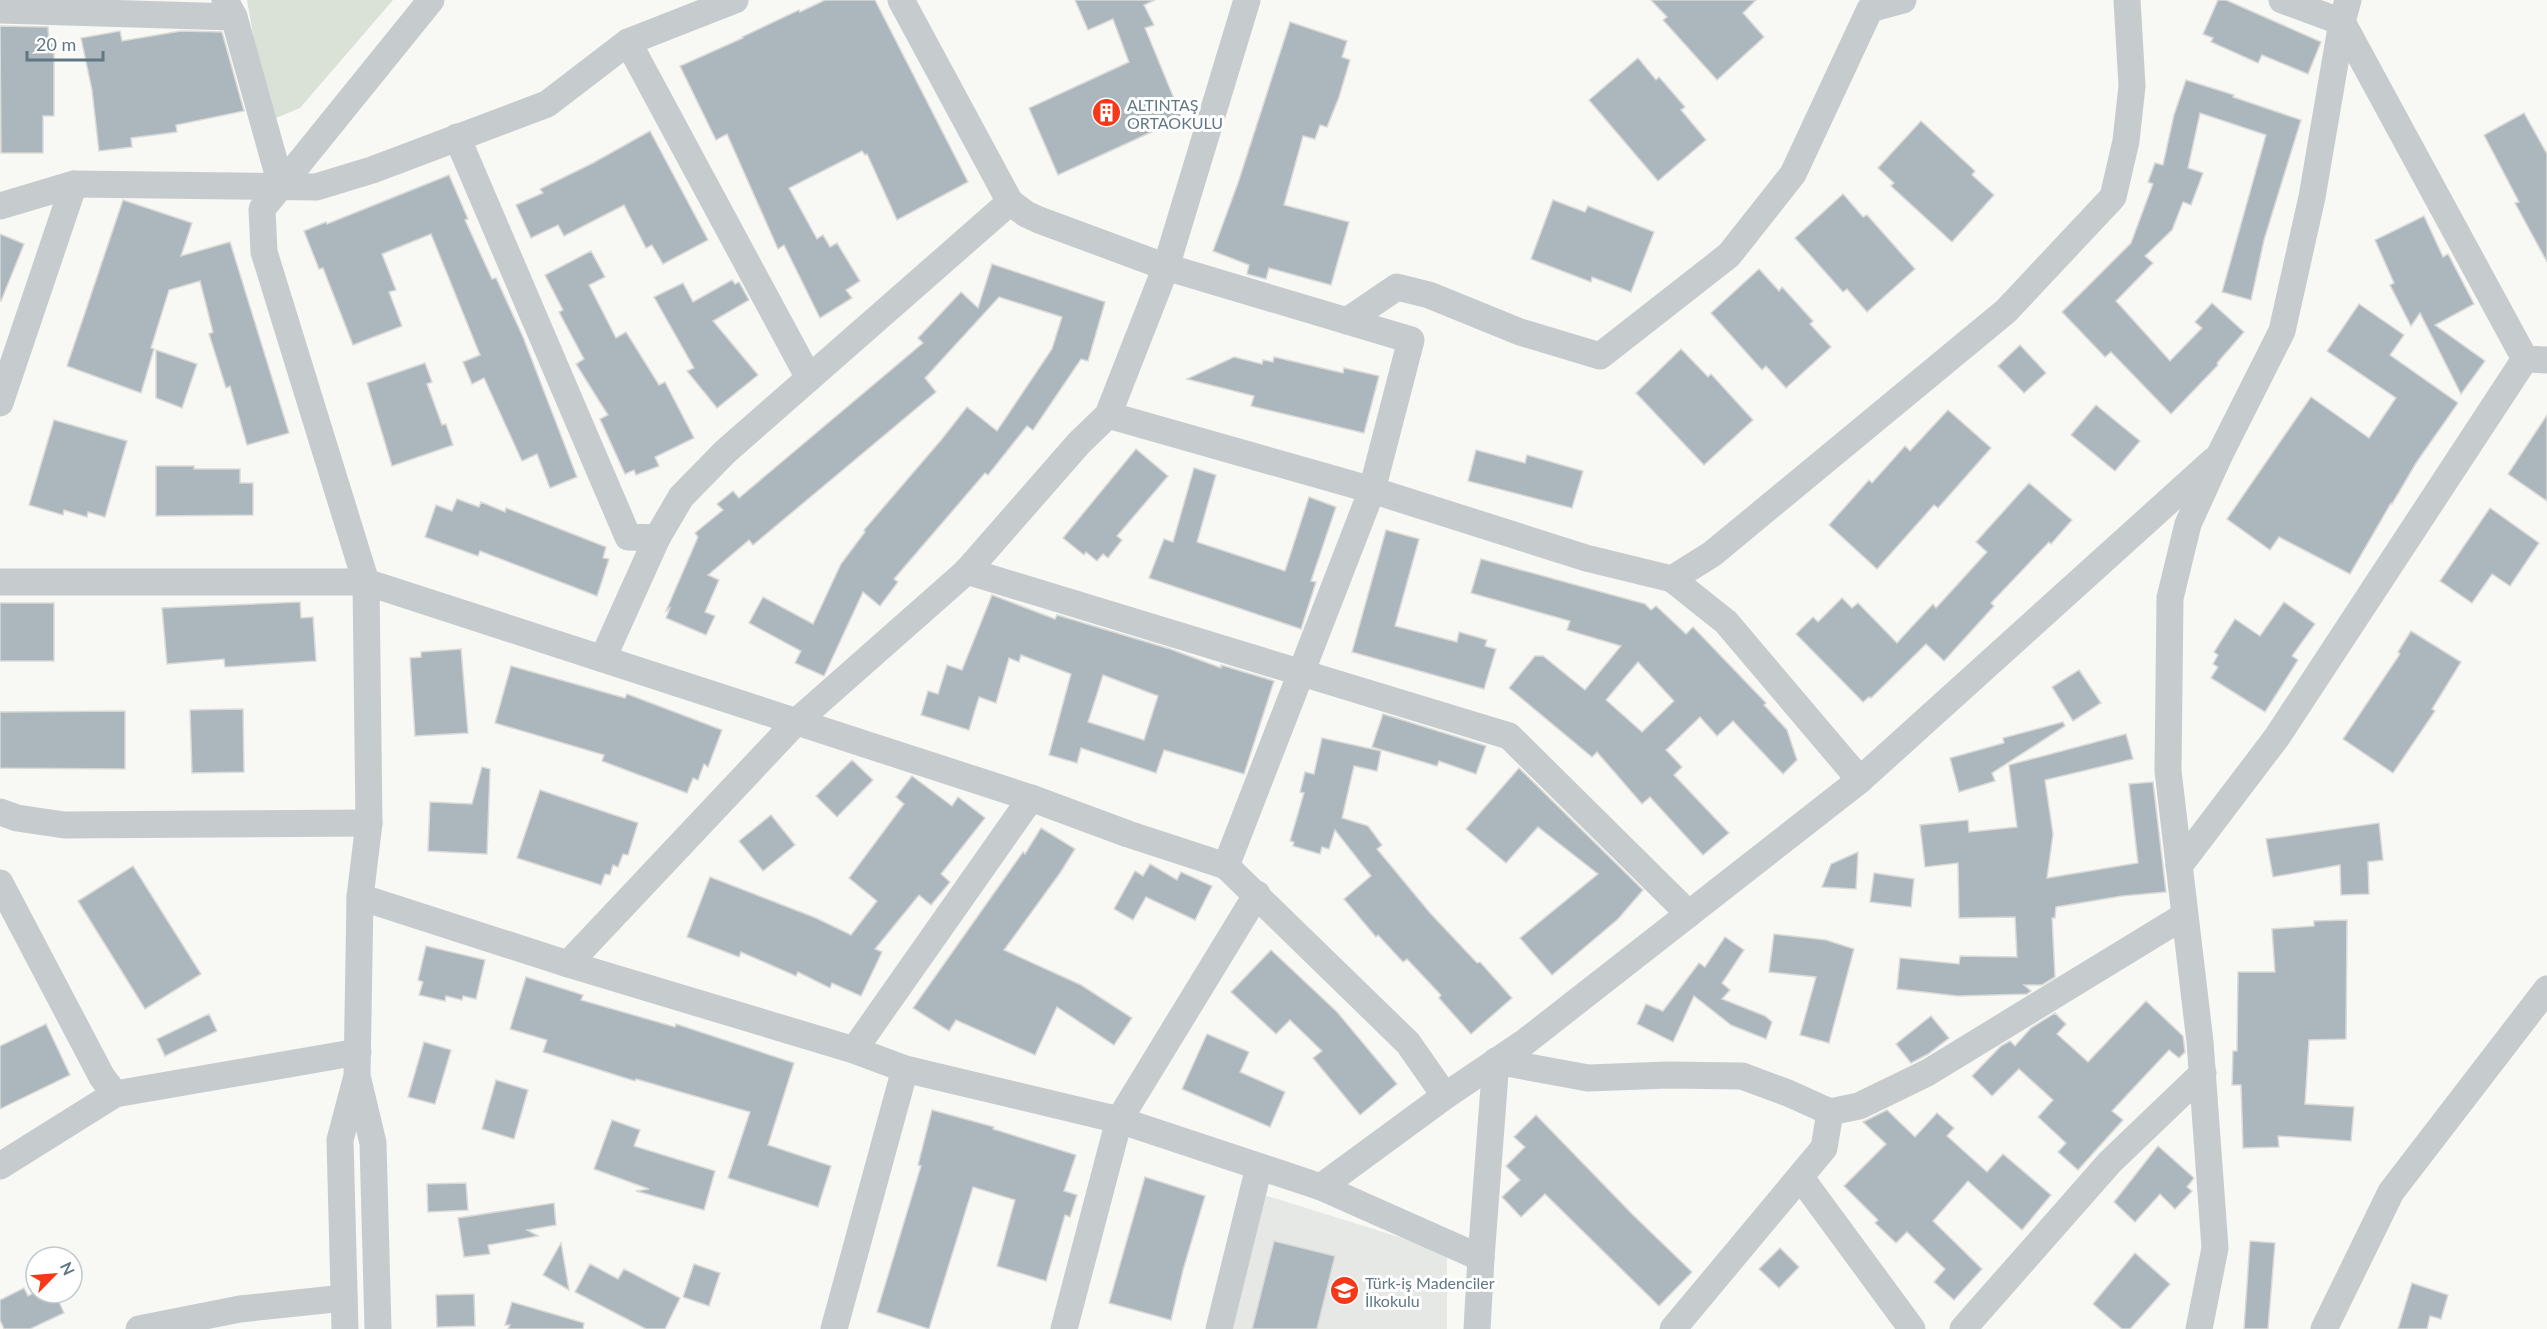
<svg xmlns="http://www.w3.org/2000/svg" width="2547" height="1329" viewBox="0 0 2547 1329" font-family="Lato,sans-serif">
<style>
.built{fill:#e6e8e6}
.green{fill:#dae1d6}
.building{fill:#abb7bc;stroke:#dadad8;stroke-width:1.5;fill-rule:evenodd}
.lines{fill:none;stroke-linecap:round;stroke-linejoin:round}
.street{stroke:#c6cbce;stroke-width:27}
.labels{text-anchor:middle;dominant-baseline:central;stroke-width:6;stroke-linejoin:round;paint-order:stroke}
.poi-label{font-size:16px;fill:#607784;stroke:#fff;text-anchor:start}
</style>
<rect width="100%" height="100%" fill="#f8f8f5"/>
<polygon class="built" points="1264,1195 1447,1252 1447,1329 1232,1329"/>
<polygon class="green" points="247,0 393,0 300,108 276,118 267,115"/>
<g class="building">
<polygon points="825,0 875,0 968,182 897,220 867,154 865,155 862,151 789,188 817,239 823,235 830,247 837,243 860,281 846,290 852,298 820,318 784,245 778,249 727,134 716,140 680,66 743,38 742,37 799,10 800,12"/>
<polygon points="1075,0 1155,0 1144,5 1154,25 1145,28 1182,118 1058,175 1029,108 1129,62 1113,19 1088,30"/>
<polygon points="1651,0 1756,0 1743,13 1764,37 1717,80 1663,20 1667,17"/>
<polygon points="2218,0 2226,0 2321,42 2308,74 2262,55 2258,63 2211,42 2213,38 2203,34"/>
<polygon points="1290,22 1347,41 1342,57 1350,60 1339,97 1327,127 1320,125 1315,139 1303,136 1284,205 1349,222 1331,285 1269,268 1266,279 1247,274 1249,265 1213,251 1238,183"/>
<polygon points="0,26 48,27 49,44 54,43 54,116 43,116 43,153 1,153"/>
<polygon points="120,31 122,41 181,31 222,32 244,111 176,125 177,132 131,138 132,147 99,151 92,90 81,38"/>
<polygon points="1638,58 1656,80 1659,77 1685,107 1681,110 1706,140 1658,181 1589,100"/>
<polygon points="2186,80 2234,95 2233,97 2301,120 2264,240 2251,300 2222,292 2266,135 2200,113 2188,168 2203,173 2191,205 2183,202 2172,230 2145,256 2153,263 2116,301 2170,361 2202,328 2195,322 2212,303 2244,332 2217,363 2218,365 2171,414 2111,352 2105,357 2062,312 2131,243 2153,184 2148,182 2155,163 2163,165 2174,115"/>
<polygon points="2524,113 2547,154 2547,262 2515,203 2519,202 2484,135"/>
<polygon points="1921,121 1975,171 1972,175 1994,195 1952,242 1891,186 1894,183 1878,168"/>
<polygon points="650,131 708,240 663,264 652,245 646,248 624,205 564,236 558,225 531,238 516,205 543,193 540,189 593,163"/>
<polygon points="449,175 468,219 465,220 492,279 496,278 523,337 577,477 550,488 537,454 522,461 484,378 472,384 463,362 480,355 431,234 382,254 396,290 389,292 402,326 353,345 323,268 319,269 304,231 326,222 327,224"/>
<polygon points="1843,194 1863,217 1867,215 1915,269 1867,312 1847,289 1843,292 1795,238"/>
<polygon points="123,200 192,223 181,256 230,242 289,433 247,445 230,386 226,388 209,334 213,332 200,281 169,290 151,348 154,349 141,393 67,366"/>
<polygon points="1553,200 1585,212 1588,206 1654,232 1631,292 1592,277 1591,282 1531,259"/>
<polygon points="2424,216 2443,257 2448,254 2474,304 2435,325 2485,361 2461,394 2420,313 2411,326 2390,285 2394,283 2375,240"/>
<polygon points="0,234 24,244 1,301 0,300"/>
<polygon points="591,251 605,277 589,285 616,338 626,332 659,385 665,382 694,438 655,457 659,466 636,475 634,470 625,474 600,419 608,415 576,364 584,359 559,312 563,310 545,275"/>
<polygon points="992,264 1105,302 1088,361 1081,359 1033,430 1027,426 988,475 985,473 894,579 898,582 880,606 863,592 824,676 795,663 801,651 749,623 763,597 813,624 841,564 865,532 864,530 942,439 967,407 997,431 1052,349 1062,317 999,297 925,378 936,392 753,545 749,540 708,575 719,580 705,612 715,616 706,635 666,618 670,608 666,611 698,537 695,533 723,510 717,504 733,491 739,498 923,343 918,338 961,292 978,308"/>
<polygon points="1759,269 1779,291 1782,287 1813,321 1810,324 1831,347 1786,388 1766,366 1762,370 1711,313"/>
<polygon points="732,280 735,284 739,282 749,300 713,321 758,375 717,408 687,371 694,368 654,297 683,283 693,302"/>
<polygon points="2359,304 2404,335 2390,355 2458,403 2416,463 2392,504 2391,503 2350,574 2279,537 2270,550 2227,519 2311,397 2369,438 2396,398 2327,351"/>
<polygon points="2020,345 2046,373 2024,393 1998,366"/>
<polygon points="1681,349 1708,377 1711,374 1753,420 1704,465 1636,393"/>
<polygon points="156,350 197,364 182,408 156,398"/>
<polygon points="1234,357 1262,364 1263,360 1273,362 1274,357 1343,373 1344,368 1379,376 1364,433 1251,406 1254,396 1187,379"/>
<polygon points="425,363 432,382 427,384 442,425 446,424 453,445 392,466 367,383"/>
<polygon points="2096,405 2140,441 2115,471 2071,435"/>
<polygon points="1948,410 1991,448 1938,508 1934,505 1877,569 1829,525 1869,480 1872,483 1905,446 1910,451"/>
<polygon points="2547,415 2547,501 2508,474"/>
<polygon points="54,420 127,441 105,517 88,512 87,517 64,510 63,515 29,505"/>
<polygon points="1136,449 1168,476 1117,536 1122,540 1108,558 1103,554 1097,561 1086,552 1084,555 1063,538"/>
<polygon points="1476,450 1525,463 1527,455 1583,471 1572,508 1468,481"/>
<polygon points="156,466 194,466 194,469 240,469 240,483 253,483 253,515 156,516"/>
<polygon points="1194,468 1216,475 1197,542 1285,571 1309,497 1336,507 1311,581 1316,582 1301,629 1149,578 1164,539 1173,542"/>
<polygon points="2029,483 2072,520 2051,544 2049,542 1991,603 1994,606 1944,661 1926,644 1871,698 1869,697 1863,702 1796,634 1813,617 1818,622 1842,598 1852,608 1858,603 1897,643 1933,604 1936,608 1987,552 1976,542"/>
<polygon points="457,499 479,507 481,502 505,512 506,508 606,547 603,558 609,559 597,596 480,551 478,556 425,537 436,505 452,511"/>
<polygon points="2490,508 2539,543 2510,586 2492,574 2472,603 2440,581"/>
<polygon points="1386,530 1419,539 1395,626 1457,642 1459,632 1487,640 1485,646 1496,649 1484,689 1352,652"/>
<path d="M 1481,559 L 1645,604 L 1651,610 L 1656,606 L 1686,634 L 1693,627 L 1766,703 L 1764,705 L 1787,730 L 1797,760 L 1783,774 L 1733,721 L 1717,736 L 1700,717 L 1666,750 L 1682,767 L 1674,775 L 1729,833 L 1703,855 L 1650,797 L 1642,804 L 1597,752 L 1592,757 L 1509,688 L 1535,656 L 1543,656 L 1585,690 L 1621,646 L 1567,630 L 1570,621 L 1471,593 ZM 1638,662 L 1674,701 L 1642,732 L 1606,700 Z"/>
<path d="M 992,595 L 1055,619 L 1057,615 L 1170,649 L 1221,668 L 1221,665 L 1274,681 L 1244,774 L 1164,750 L 1156,773 L 1081,748 L 1077,763 L 1049,755 L 1071,674 L 1021,655 L 1019,662 L 1009,658 L 996,703 L 979,697 L 969,730 L 921,715 L 928,691 L 938,694 L 947,665 L 962,670 ZM 1103,675 L 1158,696 L 1144,740 L 1088,722 Z"/>
<polygon points="300,602 301,618 313,617 316,661 225,667 224,659 167,664 162,608"/>
<polygon points="2284,602 2315,624 2292,656 2298,660 2265,712 2211,678 2218,667 2213,664 2218,655 2214,652 2235,619 2260,636"/>
<rect x="0" y="603" width="54" height="58"/>
<polygon points="2411,631 2461,662 2432,709 2435,711 2393,773 2343,739 2400,654 2398,652"/>
<polygon points="461,649 468,733 415,736 410,658 421,657 421,652"/>
<polygon points="511,666 625,698 627,694 722,730 708,767 704,764 698,780 693,778 687,793 602,761 604,755 495,723"/>
<polygon points="2079,670 2101,703 2073,721 2052,687"/>
<polygon points="243,709 244,772 192,773 190,710"/>
<polygon points="125,711 125,769 0,768 0,712"/>
<polygon points="1383,714 1486,746 1476,774 1439,761 1437,766 1372,747"/>
<polygon points="2063,722 2065,726 1992,773 1995,781 1959,792 1950,758 2004,743 2003,738"/>
<polygon points="2126,734 2133,759 2045,780 2053,834 2047,878 2138,863 2129,784 2153,782 2166,892 2122,896 2056,907 2055,918 2052,918 2055,977 2042,985 2024,985 2031,991 2027,994 1958,996 1897,989 1900,958 1959,964 1960,956 2017,957 2015,917 1959,918 1958,863 1925,867 1920,825 1968,820 1969,832 2017,827 2009,765"/>
<polygon points="1322,738 1381,751 1377,771 1354,766 1342,818 1368,826 1382,845 1377,849 1430,913 1477,963 1480,962 1512,998 1471,1034 1439,998 1441,995 1407,959 1403,962 1378,935 1376,937 1344,899 1371,876 1335,830 1329,849 1322,847 1320,854 1293,846 1294,842 1290,841 1304,793 1300,792 1305,772 1314,774"/>
<polygon points="852,760 873,780 837,817 816,796"/>
<polygon points="482,767 490,769 487,854 428,851 430,802 472,804"/>
<polygon points="1519,768 1643,890 1618,919 1552,975 1520,938 1598,874 1538,827 1506,863 1466,829"/>
<polygon points="912,776 952,806 958,797 985,818 941,874 950,882 931,905 919,895 875,949 882,952 861,996 832,983 830,988 798,972 796,976 741,952 739,957 687,937 710,877 816,918 851,935 877,901 849,878 904,804 896,797"/>
<polygon points="540,790 638,823 628,855 623,854 618,867 613,865 610,875 605,874 601,885 517,858"/>
<polygon points="771,815 795,845 763,871 739,841"/>
<polygon points="2379,823 2383,860 2368,862 2369,894 2341,895 2340,865 2273,877 2266,839"/>
<polygon points="1041,828 1075,849 1060,873 1004,950 1081,985 1132,1018 1114,1045 1057,1007 1035,1055 956,1020 949,1031 913,1008 1023,852 1025,854"/>
<polygon points="1858,852 1856,889 1822,887 1831,864"/>
<polygon points="1150,864 1177,880 1181,872 1212,886 1195,920 1146,897 1133,920 1114,909 1135,871 1143,876"/>
<polygon points="133,866 201,974 145,1009 78,901"/>
<polygon points="1874,873 1914,879 1911,907 1870,902"/>
<polygon points="2347,920 2346,1039 2309,1040 2305,1104 2354,1107 2351,1141 2278,1136 2279,1147 2243,1148 2241,1085 2232,1085 2233,1051 2237,1051 2238,972 2275,972 2272,929 2314,926 2314,921"/>
<polygon points="1774,934 1826,940 1854,949 1829,1043 1800,1035 1816,977 1769,972"/>
<polygon points="1725,937 1744,950 1722,983 1730,990 1722,999 1765,1016 1772,1022 1766,1039 1731,1025 1694,996 1673,1042 1637,1024 1646,1004 1663,1011 1699,963 1705,967"/>
<polygon points="426,946 485,960 476,999 463,996 462,1000 446,996 445,1001 419,995 423,982 418,980"/>
<polygon points="1271,950 1337,1012 1397,1084 1360,1115 1313,1058 1322,1051 1290,1020 1276,1034 1231,992"/>
<polygon points="526,977 583,995 581,1000 675,1027 676,1024 794,1063 768,1145 831,1166 818,1207 728,1178 750,1112 636,1079 635,1081 543,1052 547,1040 510,1029"/>
<polygon points="2146,1001 2183,1036 2185,1052 2179,1058 2169,1050 2112,1111 2123,1120 2078,1170 2058,1152 2066,1143 2038,1117 2053,1100 2019,1069 1992,1096 1972,1076 2001,1046 2010,1041 2015,1046 2031,1028 2055,1013 2066,1024 2057,1034 2088,1062"/>
<polygon points="209,1014 217,1031 165,1056 157,1039"/>
<polygon points="1931,1016 1949,1038 1928,1054 1911,1063 1896,1044"/>
<polygon points="46,1024 70,1075 0,1109 0,1046"/>
<polygon points="1207,1034 1249,1052 1240,1072 1285,1092 1270,1127 1182,1089"/>
<polygon points="424,1042 451,1050 435,1104 408,1097"/>
<polygon points="496,1080 528,1090 514,1139 482,1129"/>
<polygon points="932,1110 994,1127 993,1129 1076,1155 1064,1191 1077,1195 1070,1217 1065,1215 1046,1281 997,1266 1015,1200 973,1187 929,1329 877,1312 921,1166 918,1165"/>
<polygon points="1887,1110 1915,1137 1937,1113 1954,1128 1947,1136 1987,1172 2003,1154 2051,1195 2022,1230 1968,1181 1933,1221 1982,1269 1954,1300 1934,1282 1945,1269 1907,1232 1896,1243 1875,1223 1878,1220 1844,1186 1886,1144 1863,1122"/>
<polygon points="1536,1115 1632,1214 1692,1272 1659,1306 1545,1194 1521,1217 1502,1197 1520,1180 1506,1166 1525,1147 1514,1137"/>
<polygon points="612,1120 640,1130 634,1146 715,1171 704,1210 636,1191 649,1189 594,1169"/>
<polygon points="2158,1146 2194,1178 2187,1187 2192,1191 2175,1209 2160,1194 2135,1222 2114,1202"/>
<polygon points="1145,1177 1205,1196 1183,1270 1171,1320 1109,1303"/>
<polygon points="466,1183 468,1210 428,1212 427,1184"/>
<polygon points="554,1203 556,1225 527,1230 538,1236 488,1245 490,1254 464,1257 458,1218"/>
<polygon points="1274,1241 1335,1256 1317,1329 1252,1329"/>
<polygon points="2250,1241 2275,1243 2268,1329 2244,1329"/>
<polygon points="561,1243 569,1290 543,1275"/>
<polygon points="1780,1248 1799,1267 1779,1288 1759,1269"/>
<polygon points="2135,1253 2170,1284 2130,1329 2122,1329 2093,1304"/>
<polygon points="590,1264 618,1279 624,1269 680,1298 665,1329 646,1329 575,1292"/>
<polygon points="694,1264 720,1273 709,1306 683,1297"/>
<polygon points="2412,1283 2448,1295 2441,1319 2430,1316 2427,1329 2398,1329"/>
<polygon points="24,1288 28,1296 33,1293 55,1293 64,1313 30,1329 4,1329 0,1320 0,1300"/>
<polygon points="474,1294 475,1326 437,1327 436,1295"/>
<polygon points="512,1302 584,1323 583,1329 508,1329 510,1325 505,1325"/>
</g>
<g class="lines">
<g class="street">
<polyline points="901,0 1010,202 1026,214 1039,220 1166,267 1247,0"/>
<polyline points="2282,0 2342,22 2525,359 2547,360"/>
<polyline points="0,10 234,17 225,0"/>
<polyline points="234,17 281,185"/>
<polyline points="628,42 809,378"/>
<polyline points="457,137 628,537 657,538"/>
<polyline points="0,206 74,184 316,187 372,170 547,104 628,42 735,0"/>
<polyline points="1347,321 1397,287 1429,295 1520,332 1600,356 1729,255 1793,174 1870,9 1903,0"/>
<polyline points="0,403 74,184"/>
<polyline points="1108,415 1372,490 1586,558 1672,579 1712,554 2006,311 2113,197 2126,141 2132,86 2127,0"/>
<polyline points="967,571 1509,736 1689,914"/>
<polyline points="1672,579 1726,622 1860,780"/>
<polyline points="0,582 366,582 1031,798 1128,834 1226,866 1408,1043 1445,1096"/>
<polyline points="603,658 657,538 681,497 725,452 1010,202"/>
<polyline points="0,812 17,818 64,825 369,823"/>
<polyline points="2179,866 2277,737 2525,359"/>
<polyline points="0,883 102,1077 115,1094"/>
<polyline points="360,897 568,964 854,1050 905,1069 1119,1120 1321,1187 1481,1258"/>
<polyline points="568,964 796,722 967,571 1079,443 1108,415 1166,267 1411,340 1372,490 1226,866"/>
<polyline points="854,1050 1031,798"/>
<polyline points="358,1080 373,1143 378,1329"/>
<polyline points="0,1166 115,1094 358,1052"/>
<polyline points="1801,1178 1912,1329"/>
<polyline points="1321,1187 1445,1096 1525,1042 1860,780 2213,461"/>
<polyline points="139,1329 240,1309 344,1298"/>
<polyline points="345,1329 340,1140 357,1076 360,897 369,823 366,582 264,252 262,209 431,0"/>
<polyline points="834,1329 905,1069"/>
<polyline points="1064,1329 1119,1120 1257,894"/>
<polyline points="1219,1329 1259,1167"/>
<polyline points="1477,1329 1481,1258 1496,1061 1588,1078 1668,1075 1742,1076 1788,1093 1830,1112 1859,1106 1927,1073 2184,916"/>
<polyline points="1673,1329 1824,1148 1830,1112"/>
<polyline points="1963,1329 2110,1162 2203,1073"/>
<polyline points="2199,1329 2215,1248 2200,1042 2168,771 2170,598 2188,524 2220,454 2282,331 2312,197 2342,22 2348,0"/>
<polyline points="2324,1329 2391,1192 2547,989"/>
</g>
</g>
<defs>
<symbol id="building-disc" viewBox="-11 -11 22 22"><circle r="9.5" fill="#f63718" stroke="#fff"/><path d="M-4-6H4V6H1V3H-1V6H-4ZM-2.5-4.3h1.7v1.8h-1.7ZM.8-4.3h1.7v1.8H.8ZM-2.5-1h1.7V.8h-1.7ZM.8-1h1.7V.8H.8Z" fill="#fff"/></symbol>
<symbol id="school-disc" viewBox="-11 -11 22 22"><circle r="9.5" fill="#f63718" stroke="#fff"/><path d="M0-5L7-2L0 1L-7-2ZM-4 1L0 2.5L4 1V4Q0 6-4 4Z" fill="#fff"/></symbol>
</defs>
<g fill-rule="evenodd">
<use href="#building-disc" x="1090" y="96" width="33" height="33"/>
<use href="#school-disc" x="1328" y="1274" width="33" height="33"/>
</g>
<g class="labels">
<g class="poi-label">
<text x="1127" y="104">ALTINTAŞ<tspan x="1127" dy="18">ORTAOKULU</tspan></text>
<text x="1365" y="1282">Türk-iş Madenciler<tspan x="1365" dy="18">İlkokulu</tspan></text>
</g>
</g>
<g transform="translate(54 1275) rotate(65)"><circle r="28" fill="#ffffff" stroke="#bfc9ce" stroke-width="1.5"/>
<path d="M0-4.5L10 22L0 15L-10 22Z" fill="#f63718"/>
<text y="-9" font-size="16" font-weight="bold" text-anchor="middle" fill="#607784">N</text>
</g>
<path d="M27 51v9h76v-9" fill="none" stroke="#607784" stroke-width="3"/>
<text x="36" y="51" font-size="18" fill="#607784" stroke="#ffffff" stroke-width="4.5" paint-order="stroke">20 m</text>
</svg>
